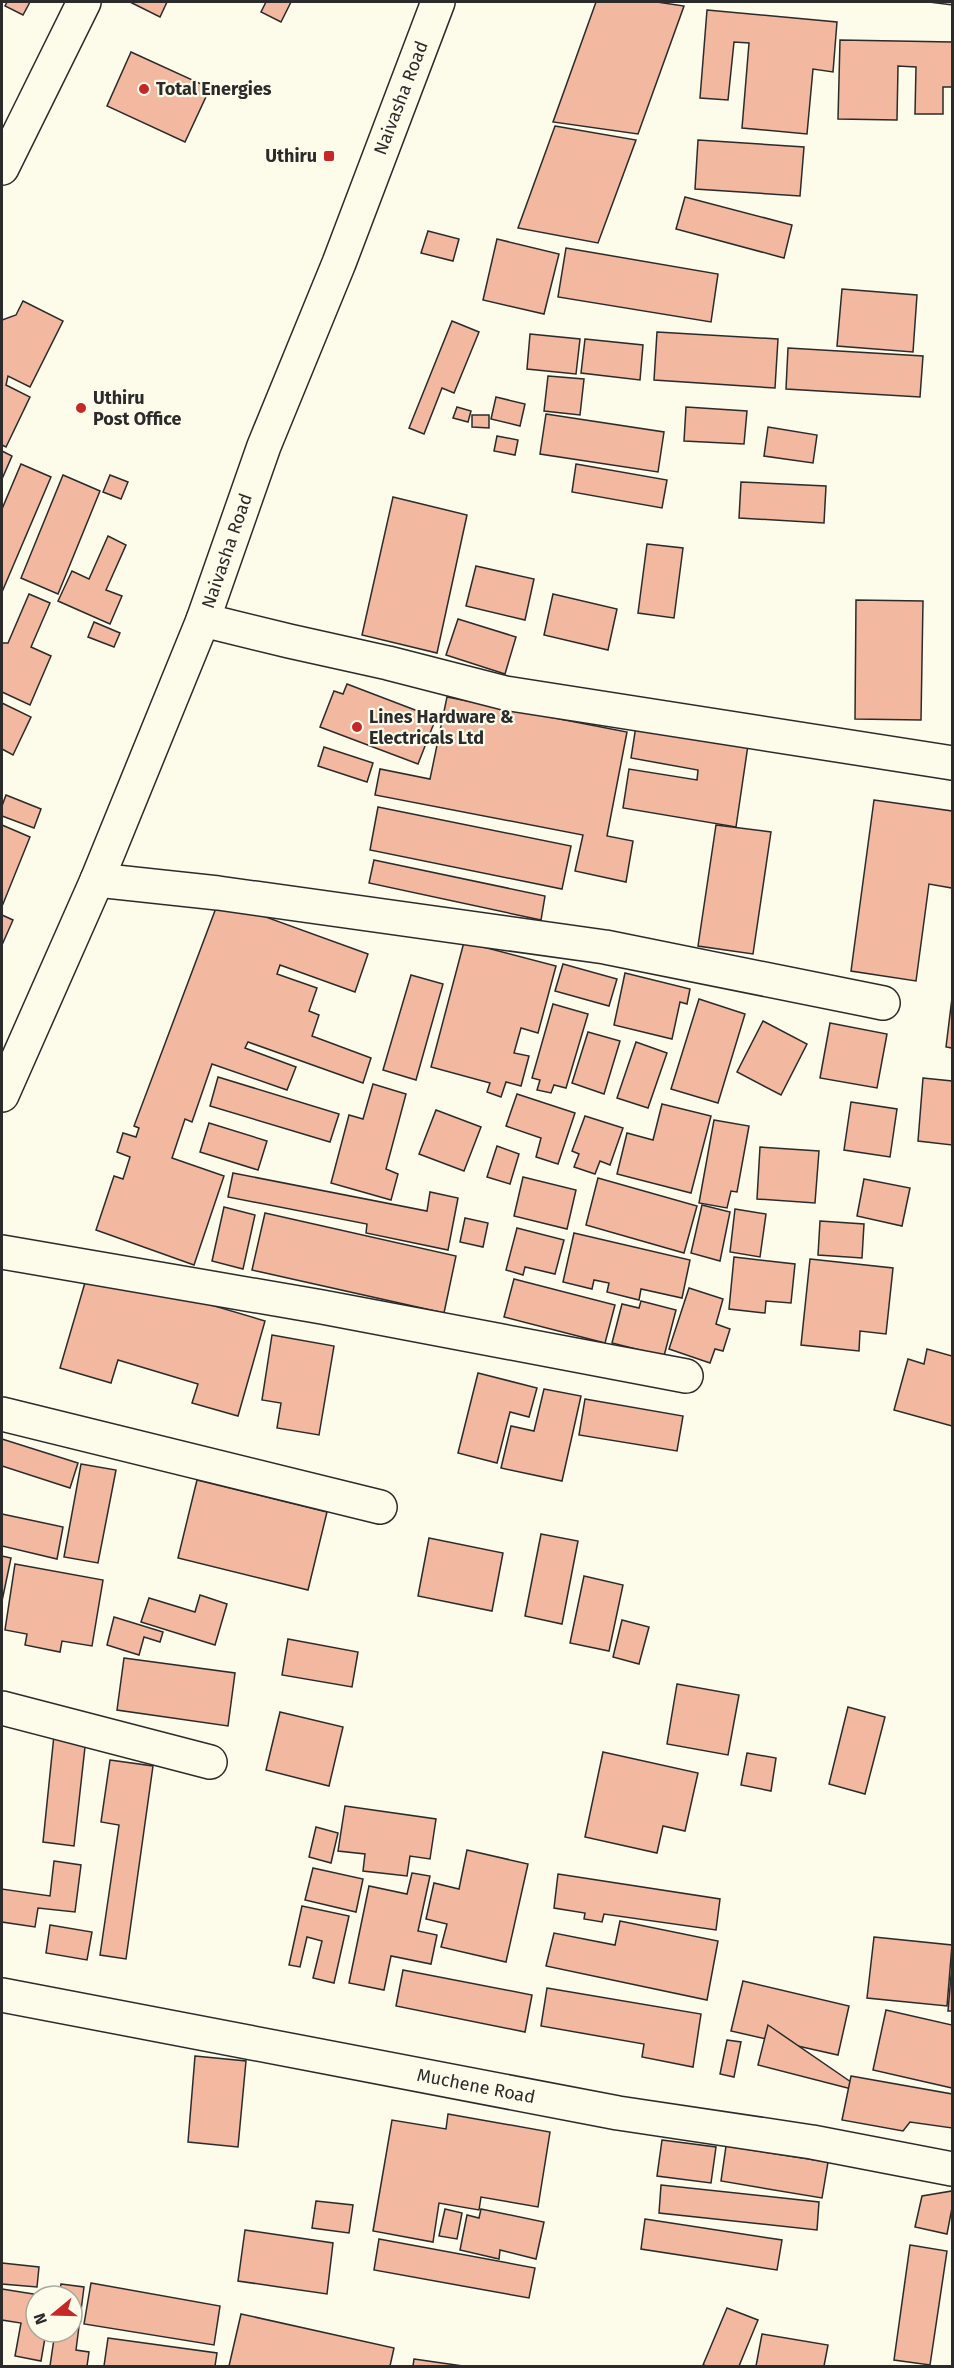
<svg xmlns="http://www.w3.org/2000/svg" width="954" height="2368" viewBox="0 0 954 2368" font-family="'Fira Sans',sans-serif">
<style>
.building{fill:#f2b8a0;stroke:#2b2b2b;stroke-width:1.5}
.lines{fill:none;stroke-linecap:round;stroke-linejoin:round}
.minor-casing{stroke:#2b2b2b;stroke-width:36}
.tertiary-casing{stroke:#2b2b2b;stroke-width:36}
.secondary-casing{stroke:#2b2b2b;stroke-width:36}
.minor{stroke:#fdfbea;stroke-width:33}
.tertiary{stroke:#fdfbea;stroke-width:33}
.secondary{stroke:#fdfbea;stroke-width:33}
.poi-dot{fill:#c62828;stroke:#fdfbea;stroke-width:2}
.labels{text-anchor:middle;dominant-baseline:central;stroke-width:4.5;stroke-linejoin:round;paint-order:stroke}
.poi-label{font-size:18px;font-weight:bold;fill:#2b2b2b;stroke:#fdfbea;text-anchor:start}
.street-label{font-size:18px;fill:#2b2b2b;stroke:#fdfbea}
</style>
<rect width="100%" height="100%" fill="#fdfbea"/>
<g class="building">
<polygon points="7,2 30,2 23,15 5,6"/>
<polygon points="130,2 167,2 160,17"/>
<polygon points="266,2 291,2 281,22 261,12"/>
<polygon points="596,2 657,2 684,6 638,134 553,122"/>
<polygon points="929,2 952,2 952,5"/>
<polygon points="707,10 837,22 833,72 813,69 807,134 742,128 749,43 734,42 728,100 700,98"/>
<polygon points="840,40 952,42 952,87 943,87 943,114 915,114 916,67 898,66 897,120 838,119"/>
<polygon points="131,52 210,88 185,142 107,106"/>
<polygon points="555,126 636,140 598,243 518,228"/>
<polygon points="698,140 804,147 800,196 695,189"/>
<polygon points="685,197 792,225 784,258 676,229"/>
<polygon points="428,231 459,239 453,261 421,253"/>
<polygon points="497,239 559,254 544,314 483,300"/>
<polygon points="566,248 718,274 711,322 558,297"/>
<polygon points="842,289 917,295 913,352 837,346"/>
<polygon points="23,301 63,321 30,387 8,376 6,385 30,397 6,447 2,445 2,320 16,315"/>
<polygon points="452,321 479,332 454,393 442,388 424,434 409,428"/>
<polygon points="657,332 778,339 775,388 654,380"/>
<polygon points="530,334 580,339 576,374 527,369"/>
<polygon points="585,339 643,345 640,380 581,373"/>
<polygon points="788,348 923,356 920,397 786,389"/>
<polygon points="548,376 584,379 580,415 544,411"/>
<polygon points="496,397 525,404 520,426 491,419"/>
<polygon points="457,407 471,411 468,422 453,418"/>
<polygon points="686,407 747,411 744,444 684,441"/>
<polygon points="546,414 664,432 658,472 540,454"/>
<polygon points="472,415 489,415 489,428 472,427"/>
<polygon points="768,427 817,435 813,463 764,456"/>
<polygon points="497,436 518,440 515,455 494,451"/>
<polygon points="2,451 12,456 2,479"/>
<polygon points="21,464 51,477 2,592 2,509"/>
<polygon points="576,464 667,480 662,508 572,492"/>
<polygon points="63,475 100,491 58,594 21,578"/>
<polygon points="110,475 128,482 121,499 103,492"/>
<polygon points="741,482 826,486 824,523 739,518"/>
<polygon points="393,497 467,515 437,653 362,635"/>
<polygon points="108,536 126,545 106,590 122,596 110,624 58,601 72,571 89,579"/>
<polygon points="647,544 683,548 674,618 638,613"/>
<polygon points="476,566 534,579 525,620 466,606"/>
<polygon points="29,594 50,603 31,647 51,656 30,705 2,692 2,643 8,643"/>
<polygon points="553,594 617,609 608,650 544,635"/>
<polygon points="856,600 923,601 921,720 855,719"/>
<polygon points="458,619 516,637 505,674 446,655"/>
<polygon points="94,622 120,633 114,647 88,637"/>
<polygon points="347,684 436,718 418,764 320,727 334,691 343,694"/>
<polygon points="447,697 627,732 607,836 633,841 626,882 575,871 583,835 375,795 380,769 430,779"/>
<polygon points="2,703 31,717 13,755 2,749"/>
<polygon points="636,726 748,745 736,827 623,808 629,769 697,780 698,770 631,758"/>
<polygon points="324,747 373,763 367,782 318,766"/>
<polygon points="6,795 41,809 34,828 2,816 2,806"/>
<polygon points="874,800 952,811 952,888 929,884 916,981 851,971"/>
<polygon points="378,807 571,846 562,889 370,850"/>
<polygon points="2,825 30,837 3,904 2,903"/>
<polygon points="716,825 771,832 753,954 698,946"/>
<polygon points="374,860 545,896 541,920 369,883"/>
<polygon points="219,900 368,954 355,992 280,965 277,974 317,988 309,1011 319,1015 312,1036 371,1058 363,1083 248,1042 245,1048 296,1067 287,1090 212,1064 192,1122 185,1119 172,1158 224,1176 194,1265 96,1230 114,1176 123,1179 130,1157 117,1152 123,1133 136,1137 139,1128 134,1126"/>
<polygon points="2,915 13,920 2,945"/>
<polygon points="464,942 556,966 538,1033 521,1028 514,1053 529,1056 521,1086 506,1082 501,1097 487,1092 490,1083 431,1067"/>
<polygon points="563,964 617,979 609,1006 555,991"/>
<polygon points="625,973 690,989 687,1004 680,1002 672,1039 614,1025"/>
<polygon points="411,975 443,984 416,1080 383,1070"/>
<polygon points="952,998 952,1048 946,1047"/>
<polygon points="699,999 745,1014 718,1103 671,1089"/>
<polygon points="553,1004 588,1014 566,1088 554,1085 551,1093 537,1090 540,1080 532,1078"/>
<polygon points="763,1021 807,1044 781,1095 737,1072"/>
<polygon points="830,1023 887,1034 877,1088 820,1078"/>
<polygon points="588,1032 620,1041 604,1094 572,1083"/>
<polygon points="636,1042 667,1053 648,1108 617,1098"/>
<polygon points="218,1077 339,1114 330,1142 210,1106"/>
<polygon points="923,1078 952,1081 952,1145 918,1141"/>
<polygon points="373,1084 406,1094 386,1169 398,1174 391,1200 331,1183 349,1115 363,1119"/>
<polygon points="517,1094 575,1113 558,1164 536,1157 541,1138 506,1126"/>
<polygon points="851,1102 897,1109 890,1157 844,1150"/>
<polygon points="662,1104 711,1116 691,1193 617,1174 627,1133 653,1140"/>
<polygon points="436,1110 481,1127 464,1171 419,1154"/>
<polygon points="585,1116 623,1128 610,1165 600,1161 595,1174 574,1167 579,1154 572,1151"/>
<polygon points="714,1120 749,1126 737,1192 731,1191 727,1208 699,1203"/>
<polygon points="209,1123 267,1141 258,1170 200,1152"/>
<polygon points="497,1146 519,1154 510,1184 487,1177"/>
<polygon points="760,1147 819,1151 815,1203 757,1199"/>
<polygon points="233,1173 427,1211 430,1192 458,1198 448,1250 366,1233 367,1224 228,1197"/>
<polygon points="523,1177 576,1190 567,1229 514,1216"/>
<polygon points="598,1178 697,1206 684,1253 586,1225"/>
<polygon points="864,1179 910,1188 902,1226 857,1216"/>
<polygon points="702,1205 730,1212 720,1261 691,1253"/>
<polygon points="224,1207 255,1215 243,1269 212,1261"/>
<polygon points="735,1209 766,1214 760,1257 730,1252"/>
<polygon points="265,1213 456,1256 444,1313 252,1270"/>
<polygon points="465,1218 488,1223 483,1247 460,1242"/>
<polygon points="820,1221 864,1224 862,1258 818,1255"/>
<polygon points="517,1228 564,1240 555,1274 525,1267 523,1275 506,1270"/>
<polygon points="574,1233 690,1260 682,1298 641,1289 639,1300 607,1292 609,1283 594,1280 592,1289 563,1282"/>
<polygon points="734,1257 795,1264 791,1303 766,1301 765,1313 729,1309"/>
<polygon points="810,1259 893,1268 886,1334 860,1331 859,1351 801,1345"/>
<polygon points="89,1269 265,1321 238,1416 192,1403 198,1384 118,1360 111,1383 60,1368"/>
<polygon points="514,1279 615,1305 605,1343 504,1317"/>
<polygon points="689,1288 723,1299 716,1324 730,1329 723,1351 715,1349 710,1363 669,1349"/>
<polygon points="641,1301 676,1310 664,1356 612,1343 622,1304 639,1308"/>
<polygon points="272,1335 334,1346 319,1435 277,1428 281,1403 262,1400"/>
<polygon points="927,1349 952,1356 952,1426 894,1410 908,1359 924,1364"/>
<polygon points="478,1373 537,1388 529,1417 510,1412 497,1463 458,1453"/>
<polygon points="544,1389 581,1396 562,1481 501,1468 511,1426 534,1431"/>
<polygon points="585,1399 683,1416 677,1451 579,1435"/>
<polygon points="2,1439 78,1463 70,1488 2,1466"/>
<polygon points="81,1464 116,1470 98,1563 64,1557"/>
<polygon points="197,1480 327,1512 308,1590 178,1558"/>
<polygon points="2,1514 63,1527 57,1559 2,1546"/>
<polygon points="541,1534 578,1541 562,1624 525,1616"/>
<polygon points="429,1538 503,1553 492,1611 418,1596"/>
<polygon points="2,1556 11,1558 2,1601"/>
<polygon points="15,1564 103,1580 92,1646 62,1641 60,1652 25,1645 27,1634 5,1630"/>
<polygon points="584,1576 623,1585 609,1651 570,1643"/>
<polygon points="200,1595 227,1604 215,1645 141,1622 149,1598 195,1612"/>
<polygon points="114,1617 163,1632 160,1642 144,1637 139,1655 107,1645"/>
<polygon points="622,1620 649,1627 639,1664 613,1657"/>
<polygon points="288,1639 358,1652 352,1687 282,1675"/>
<polygon points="124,1658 235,1673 228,1726 117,1710"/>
<polygon points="677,1684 739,1695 728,1755 667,1744"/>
<polygon points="848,1707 885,1717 865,1794 829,1784"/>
<polygon points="280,1712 343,1727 329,1786 266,1770"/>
<polygon points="54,1735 86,1738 74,1846 43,1842"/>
<polygon points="603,1752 698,1773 685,1831 663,1826 657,1853 585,1837"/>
<polygon points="747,1753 776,1758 771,1791 741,1785"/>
<polygon points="110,1760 153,1766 126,1959 100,1955 119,1825 101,1822"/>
<polygon points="345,1806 436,1819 430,1859 410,1856 407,1876 363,1871 365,1854 338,1851"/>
<polygon points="316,1827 338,1833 331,1863 309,1857"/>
<polygon points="467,1850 528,1864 506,1962 441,1947 447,1924 426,1919 434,1883 459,1889"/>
<polygon points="54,1861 81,1865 75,1912 38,1908 35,1927 2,1922 2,1889 50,1896"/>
<polygon points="313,1868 363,1879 356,1912 305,1900"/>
<polygon points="412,1873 430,1876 418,1931 437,1935 431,1964 391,1956 384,1990 349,1983 369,1886 407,1894"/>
<polygon points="558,1874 720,1899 716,1930 604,1914 602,1922 584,1919 585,1913 554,1908"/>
<polygon points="302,1906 349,1916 334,1983 313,1978 322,1941 307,1937 300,1967 289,1965"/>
<polygon points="620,1921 718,1941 707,2000 546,1966 554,1933 615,1945"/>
<polygon points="50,1925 92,1932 87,1960 46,1953"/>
<polygon points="874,1937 952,1945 947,2006 867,1998"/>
<polygon points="952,1964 952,2011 948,2011"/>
<polygon points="403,1970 532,1995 525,2032 396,2006"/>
<polygon points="743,1981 849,2006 838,2055 731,2031"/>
<polygon points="547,1988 701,2014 693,2067 642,2057 644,2044 541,2026"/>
<polygon points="886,2010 952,2025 952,2088 873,2070"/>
<polygon points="768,2025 867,2093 758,2065"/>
<polygon points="727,2040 741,2042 734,2077 720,2074"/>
<polygon points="195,2056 246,2061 238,2147 188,2142"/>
<polygon points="851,2076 952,2094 952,2128 910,2122 903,2131 842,2120"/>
<polygon points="448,2114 550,2132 538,2207 481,2197 479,2210 439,2203 433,2242 373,2231 392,2120 446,2129"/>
<polygon points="662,2140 716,2147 711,2183 657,2176"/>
<polygon points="726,2146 828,2162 822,2198 721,2181"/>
<polygon points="661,2185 819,2202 817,2230 659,2213"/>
<polygon points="952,2191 952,2208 947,2234 915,2227 922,2196"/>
<polygon points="316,2201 353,2205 349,2233 312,2228"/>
<polygon points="445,2209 462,2213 457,2239 439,2236"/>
<polygon points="481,2209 544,2222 536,2259 500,2250 499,2259 460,2250 467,2215 479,2218"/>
<polygon points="645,2219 782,2240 777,2270 641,2249"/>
<polygon points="245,2230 333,2243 327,2294 238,2281"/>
<polygon points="379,2239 535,2268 529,2298 374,2270"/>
<polygon points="910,2245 947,2251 930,2365 894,2360"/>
<polygon points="2,2263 39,2267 37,2287 2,2284"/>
<polygon points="91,2283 220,2306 214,2345 84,2324"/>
<polygon points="61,2284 84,2287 76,2350 89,2352 87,2366 50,2366 55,2332 72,2332 72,2296 59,2296"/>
<polygon points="2,2289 46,2296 36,2296 36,2332 46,2332 41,2361 15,2356 21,2323 2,2320"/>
<polygon points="727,2308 758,2320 739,2366 707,2366 703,2365"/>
<polygon points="241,2314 394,2348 390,2366 229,2366"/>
<polygon points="762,2334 828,2345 824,2366 756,2366"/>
<polygon points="108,2338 217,2353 215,2366 104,2366"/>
<polygon points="414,2359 463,2366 413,2366"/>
</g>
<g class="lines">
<defs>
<g id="minor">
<polyline points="203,620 289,641 388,663 505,693 952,763"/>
<polyline points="97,880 218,893 605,947 883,1003"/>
<polyline points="2,1252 322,1307 686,1376"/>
<polyline points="2,1414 380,1507"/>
<polyline points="2,1708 210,1762"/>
<polyline points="2,1995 618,2113 812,2142 952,2169"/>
</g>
<polyline id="tertiary" points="2,168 84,2"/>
<polyline id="secondary" points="2,1095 97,880 203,620 264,446 339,263 438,2"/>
</defs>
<use href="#minor" class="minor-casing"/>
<use href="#tertiary" class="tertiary-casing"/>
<use href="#secondary" class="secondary-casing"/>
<use href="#minor" class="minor"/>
<use href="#tertiary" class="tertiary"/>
<use href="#secondary" class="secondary"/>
</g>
<g class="poi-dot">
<circle cx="144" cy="89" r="6"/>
<rect x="323" y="150" width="12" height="12" rx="3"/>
<circle cx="81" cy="408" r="6"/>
<circle cx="357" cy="727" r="6"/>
</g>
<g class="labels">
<g class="poi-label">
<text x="156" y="89">Total Energies</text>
<text x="317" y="156" text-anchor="end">Uthiru</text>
<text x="93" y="398">Uthiru<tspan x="93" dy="21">Post Office</tspan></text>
<text x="369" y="717">Lines Hardware &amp;<tspan x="369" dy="21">Electricals Ltd</tspan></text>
</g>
<g class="street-label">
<text transform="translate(401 98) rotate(-69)">Naivasha Road</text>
<text transform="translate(227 551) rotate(-71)">Naivasha Road</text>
<text transform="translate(476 2086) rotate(11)">Muchene Road</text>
</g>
</g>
<rect width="954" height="2368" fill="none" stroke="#2b2b2b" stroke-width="6"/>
<g transform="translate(54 2314) rotate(251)"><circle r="28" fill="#fdfbea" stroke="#a9a89e" stroke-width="1.5"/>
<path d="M0-4.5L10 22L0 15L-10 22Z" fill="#c62828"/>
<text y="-9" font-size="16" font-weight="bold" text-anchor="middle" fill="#2b2b2b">N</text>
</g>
</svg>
